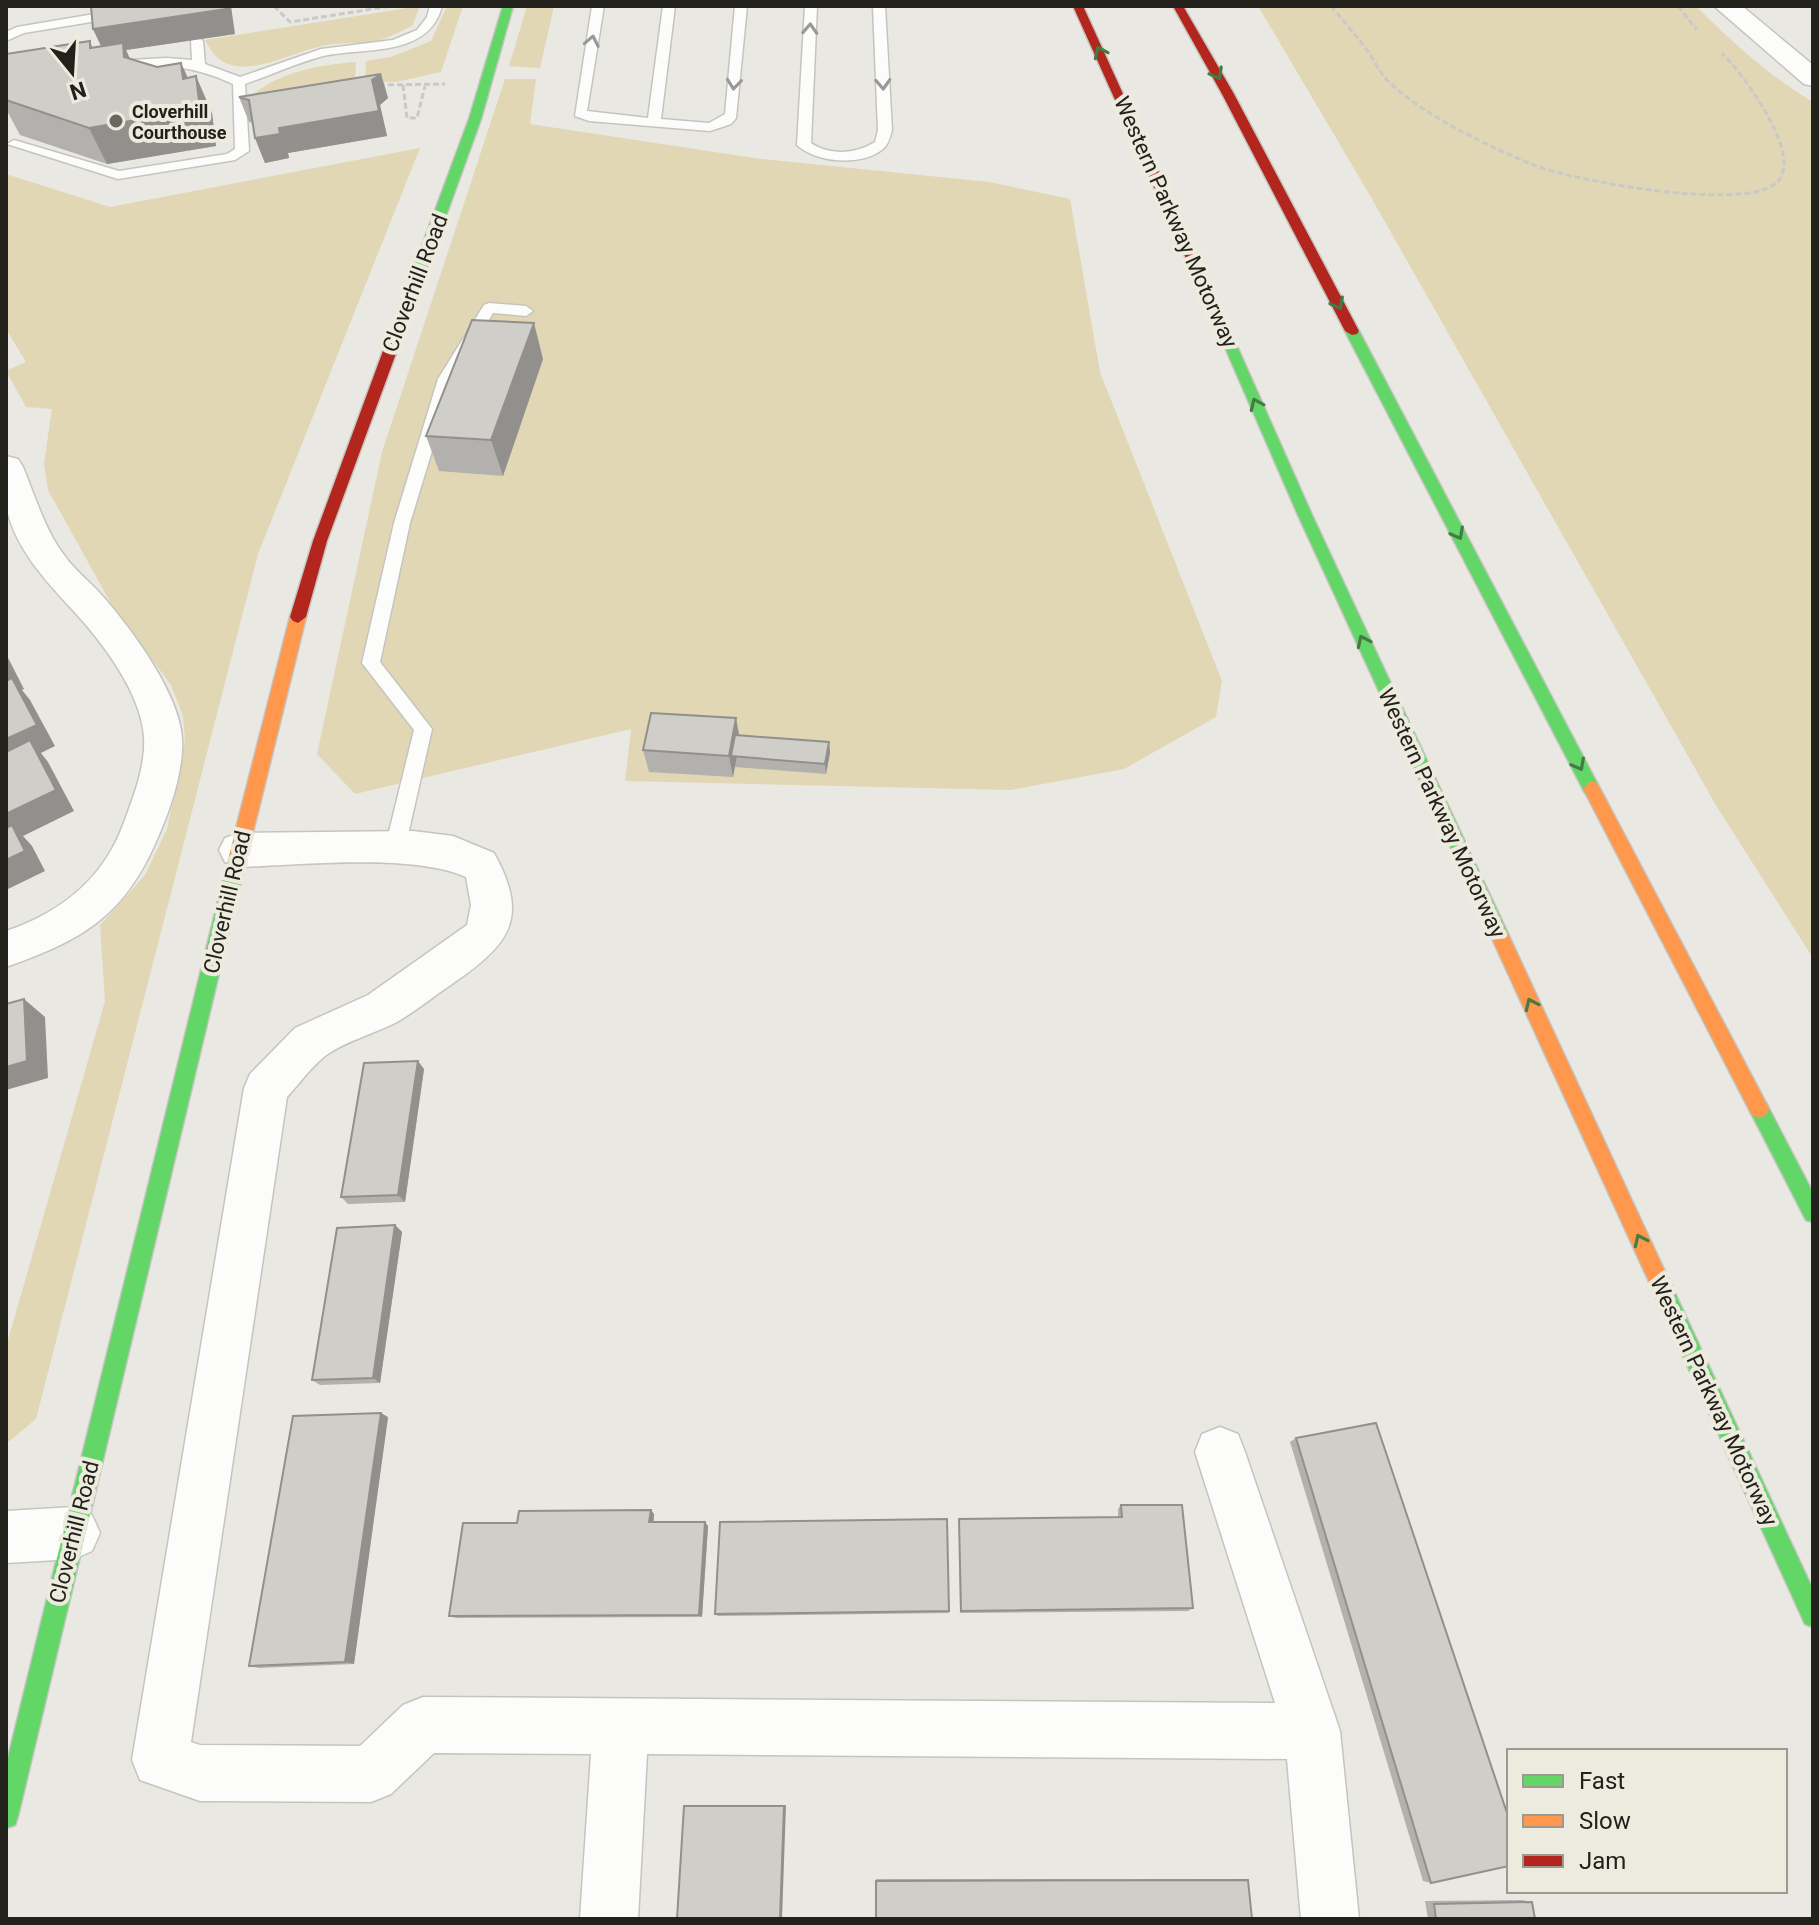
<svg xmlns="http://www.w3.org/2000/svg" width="1819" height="1925" viewBox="0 0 1819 1925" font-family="Roboto,sans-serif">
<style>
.green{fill:#e1d7b4}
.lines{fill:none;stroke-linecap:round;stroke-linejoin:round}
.lane-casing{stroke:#c5c4bf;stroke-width:3}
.street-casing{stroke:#c5c4bf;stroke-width:3}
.fast-casing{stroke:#c5c4bf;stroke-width:3}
.slow-casing{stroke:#c5c4bf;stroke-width:3}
.jam-casing{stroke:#c5c4bf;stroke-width:3}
.path{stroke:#c9c9c7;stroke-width:3;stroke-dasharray:6 3;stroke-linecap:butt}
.lane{fill:#fcfcfb;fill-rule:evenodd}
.street{fill:#fcfcfb;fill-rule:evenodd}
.fast{fill:#63d668;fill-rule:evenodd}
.slow{fill:#ff974d;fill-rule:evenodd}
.jam{fill:#b3261e;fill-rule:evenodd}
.wall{fill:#b2b1ad}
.shaded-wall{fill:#91908d}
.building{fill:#cfcec9;stroke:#91908d;stroke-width:2}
.oneway{stroke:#9a9997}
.oneway2{stroke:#427c42}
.poi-dot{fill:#686761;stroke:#edeade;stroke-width:3}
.labels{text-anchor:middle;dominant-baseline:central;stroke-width:8;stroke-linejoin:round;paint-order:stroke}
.far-poi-label{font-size:18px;font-weight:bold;fill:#22211c;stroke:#edeade;text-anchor:start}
.street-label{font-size:22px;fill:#22211c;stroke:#edeade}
</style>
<rect width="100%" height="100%" fill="#eae8e2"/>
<g class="green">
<path d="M 420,6 L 412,26 C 399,32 385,40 371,42 C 355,44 338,42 322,46 C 293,52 260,72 231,65 C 217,61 212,52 205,40 Z"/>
<polygon points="447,6 463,6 441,72 396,82 365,81 366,61 391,57 431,41"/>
<polygon points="527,6 554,6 540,68 509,66"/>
<path d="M 1258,6 L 1696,6 C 1732,42 1769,76 1813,102 L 1813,958 L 1717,807 L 1368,192 Z"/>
<path d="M 356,62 L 355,81 L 249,98 C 277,72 319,65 356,62 Z"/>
<polygon points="505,79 536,79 530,124 761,159 989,182 1070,199 1100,372 1222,681 1216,717 1124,769 1011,790 625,781 631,729 355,794 317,754 382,452"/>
<polygon points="420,148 258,554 36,1419 6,1444 6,1347 105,1001 100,925 145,875 167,829 185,740 183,716 171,685 113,607 48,490 44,463 52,409 26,407 6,371 26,362 6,329 6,174 110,207"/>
</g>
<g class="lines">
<defs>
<g id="lane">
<polygon points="142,6 170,6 164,10 24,33 6,41 6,32 17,27"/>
<path d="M 430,6 L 442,6 C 429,58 364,47 323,56 C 297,63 271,75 245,84 L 249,151 L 235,160 L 118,179 L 7,144 L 14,140 L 119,171 L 227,154 L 235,149 L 233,84 C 190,64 162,65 116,68 L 112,67 L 112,61 L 166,58 L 192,60 L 191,41 L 197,37 L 203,41 L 205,64 L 240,77 L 321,49 L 393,40 L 417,30 L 427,17 Z"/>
<polygon points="592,6 604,6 587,111 648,118 663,6 675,6 661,119 709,123 725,114 735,6 747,6 736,118 731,124 710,131 589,121 575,116"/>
<path d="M 805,6 L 817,6 L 811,143 C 830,156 856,154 875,142 L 878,130 L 873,6 L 885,6 L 892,130 C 890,136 889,143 884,148 C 864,167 816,163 797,145 Z"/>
<polygon points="489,303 526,306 533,311 526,316 493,313 454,379 410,523 380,662 432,729 405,848 402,854 388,854 385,848 414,730 362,663 394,523 438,379 484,305"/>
</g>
<g id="street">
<polygon points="1714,6 1742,6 1813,65 1813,86 1804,84"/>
<path d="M 6,456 L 18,459 L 23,467 C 35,496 45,530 64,555 C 76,572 93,584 106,600 C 134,633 179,694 182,738 C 184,772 169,813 155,844 C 122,918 80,941 6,967 L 6,931 C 60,913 103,879 123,825 C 133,798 146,766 144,736 C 140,690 100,639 69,606 C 44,579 16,548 7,510 C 3,494 6,472 6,456 Z"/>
<path d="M 413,831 L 453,836 L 494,853 C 531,920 508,945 452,984 C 434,996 416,1011 397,1022 C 374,1034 345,1041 325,1056 C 311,1067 299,1084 287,1097 L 191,1742 L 200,1745 L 360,1746 L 403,1705 L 423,1697 L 1275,1703 L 1195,1452 L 1202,1434 L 1220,1427 L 1238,1434 L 1245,1452 L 1340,1731 L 1359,1919 L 1301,1919 L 1287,1759 L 647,1754 L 638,1919 L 580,1919 L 591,1754 L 434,1753 L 391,1794 L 371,1802 L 200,1801 L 140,1780 L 132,1760 L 244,1088 L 250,1074 L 295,1028 L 368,995 L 467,925 L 471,905 L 466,877 C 412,853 301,865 239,867 L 225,862 L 219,850 L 225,838 L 239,833 Z"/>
<polygon points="74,1507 92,1515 100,1533 92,1551 74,1559 6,1563 6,1511"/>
</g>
<g id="fast">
<polygon points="503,6 513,6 481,119 401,340 399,343 389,343 387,340 469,119"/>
<polygon points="1199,270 1205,274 1312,515 1508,934 1505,939 1493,939 1298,515 1193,274"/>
<polygon points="1352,327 1359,331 1597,783 1599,788 1597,793 1585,793 1345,331"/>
<polygon points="238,849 244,851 247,856 18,1816 15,1825 6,1828 6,1766 229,856 232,851"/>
<polygon points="1759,1100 1766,1103 1813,1193 1813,1222 1806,1220 1749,1109 1752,1103"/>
<polygon points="1659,1271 1666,1274 1813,1590 1813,1627 1805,1624 1652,1288 1649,1281 1652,1274"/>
</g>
<g id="slow">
<polygon points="298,611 306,617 247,856 244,861 232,861 229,856 290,617"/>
<polygon points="1591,781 1597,783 1766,1103 1769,1109 1766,1115 1759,1118 1752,1115 1583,788"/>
<polygon points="1499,926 1505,929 1508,934 1666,1274 1669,1281 1666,1288 1659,1291 1652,1288 1490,934 1493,929"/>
</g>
<g id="jam">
<polygon points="1073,6 1083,6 1205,274 1204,277 1199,278 1193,274"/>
<polygon points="1173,6 1183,6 1234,94 1359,331 1357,334 1352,335 1345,331 1222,94"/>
<polygon points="394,336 401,340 327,541 306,617 298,623 293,621 290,617 313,541 387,340"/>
</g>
</defs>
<use href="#lane" class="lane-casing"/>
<use href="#street" class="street-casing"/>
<use href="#fast" class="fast-casing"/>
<use href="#slow" class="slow-casing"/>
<use href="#jam" class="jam-casing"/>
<g class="path">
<polyline points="274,6 290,22 391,6"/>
<path d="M 1331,6 C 1344,21 1357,37 1369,53 C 1376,63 1381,75 1390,83 C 1428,118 1484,144 1531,164 C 1572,181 1740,211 1775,184 C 1808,159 1741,72 1722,53"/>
<polyline points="1678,6 1697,30"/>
<polyline points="379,85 445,84"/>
<polyline points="403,85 407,118 417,118 425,86"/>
</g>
<use href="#lane" class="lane"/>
<use href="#street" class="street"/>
<use href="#fast" class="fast"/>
<use href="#slow" class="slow"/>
<use href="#jam" class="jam"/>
</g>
<g class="wall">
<polygon points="93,29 235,34 126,50 130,59 157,67 181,63 188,78 212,113 216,146 107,164 20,135 6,109 6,54 90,41 93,48 101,46"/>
<polygon points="381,74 388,98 380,105 387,136 288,153 289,158 265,163 255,138 253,123 249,122 239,97"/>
<polygon points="543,359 503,476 439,471 426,436"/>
<polygon points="739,736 829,742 830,753 826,774 735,767 733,777 649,772 643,750"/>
<polygon points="424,1069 405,1202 348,1204 341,1197"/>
<polygon points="395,1225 402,1232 380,1383 320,1385 312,1380"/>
<polygon points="388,1417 354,1664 259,1668 249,1666"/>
<polygon points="1296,1438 1431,1883 1423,1881 1290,1442"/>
<polygon points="1121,1505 1193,1608 1188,1611 960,1613 959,1519 1118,1517 1118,1509"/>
<polygon points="654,1514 654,1522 708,1526 702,1617 456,1618 449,1616 517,1523"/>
<polygon points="949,1611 949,1613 718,1616 715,1614"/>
<polygon points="876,1879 1242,1879 1248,1880 876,1881"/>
<polygon points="1522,1900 1532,1902 1535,1919 1428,1919 1425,1901"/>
</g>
<g class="shaded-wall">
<polygon points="225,6 231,6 235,34 126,50 139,79 105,54 93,29"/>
<polygon points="181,63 197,99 196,76 212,113 216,146 107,164 89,128 183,79"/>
<polygon points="381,74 388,98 380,105 387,136 288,153 289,158 265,163 255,138 372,80"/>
<polygon points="534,323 543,359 503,476 491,440"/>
<polygon points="6,654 24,689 22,690 30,700 55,746 41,753 48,762 74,811 23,836 32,846 45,871 6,890"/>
<polygon points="736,718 740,740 733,777 729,756"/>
<polygon points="829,742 830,753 826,774 825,764"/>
<polygon points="24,999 45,1017 48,1078 6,1090 6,1067"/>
<polygon points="418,1061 424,1069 405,1202 398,1195"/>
<polygon points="395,1225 402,1232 380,1383 373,1378"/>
<polygon points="381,1413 388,1417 354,1664 345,1662"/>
<polygon points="651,1510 654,1514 653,1525 649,1522"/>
<polygon points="705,1522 708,1526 702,1617 699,1615"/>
<polygon points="786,1805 782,1919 780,1919 784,1806"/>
</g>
<g class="building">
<polygon points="91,6 225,6 226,9 93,29"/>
<polygon points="90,41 90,48 123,43 124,57 157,67 181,63 183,79 196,76 200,109 89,128 6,100 6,54"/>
<polygon points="381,74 372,80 379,111 279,128 280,134 255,138 249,100 239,97"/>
<polygon points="472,320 534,323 491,440 426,436"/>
<polygon points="12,678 37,725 6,739 6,681"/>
<polygon points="651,713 736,718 729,756 643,750"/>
<polygon points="735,735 829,742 825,764 731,756"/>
<polygon points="30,740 56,790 6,814 6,752"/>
<polygon points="12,825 25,851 6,860 6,828"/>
<polygon points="24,999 27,1061 6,1067 6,1004"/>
<polygon points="418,1061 398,1195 341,1197 364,1063"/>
<polygon points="395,1225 373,1378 312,1380 337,1228"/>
<polygon points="381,1413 345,1662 249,1666 293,1416"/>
<polygon points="1376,1423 1509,1819 1509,1866 1431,1883 1296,1438"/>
<polygon points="1121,1505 1182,1505 1193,1608 961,1611 959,1519 1122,1517"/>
<polygon points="651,1510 649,1522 705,1522 699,1615 449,1616 463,1523 517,1523 519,1511"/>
<polygon points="947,1519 949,1611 715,1614 720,1522"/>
<polygon points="684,1806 784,1806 780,1919 677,1919"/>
<polygon points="1248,1880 1252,1919 876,1919 876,1881"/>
<polygon points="1532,1902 1535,1919 1436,1919 1434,1904"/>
</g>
<defs><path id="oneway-chevron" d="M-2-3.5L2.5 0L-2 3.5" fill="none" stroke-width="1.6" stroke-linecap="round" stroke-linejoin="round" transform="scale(2)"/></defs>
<g class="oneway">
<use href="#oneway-chevron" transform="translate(810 29) rotate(-87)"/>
<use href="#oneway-chevron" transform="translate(592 41) rotate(-79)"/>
<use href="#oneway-chevron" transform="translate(734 84) rotate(96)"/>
<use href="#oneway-chevron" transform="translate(883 84) rotate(87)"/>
</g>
<g class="oneway2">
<use href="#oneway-chevron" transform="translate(1100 52) rotate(-115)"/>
<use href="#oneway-chevron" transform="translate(1217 74) rotate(61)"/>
<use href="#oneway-chevron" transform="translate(1338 304) rotate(62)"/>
<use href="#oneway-chevron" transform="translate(1256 404) rotate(-114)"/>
<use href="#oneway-chevron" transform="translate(1458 534) rotate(62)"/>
<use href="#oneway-chevron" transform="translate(1363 641) rotate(-115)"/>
<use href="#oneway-chevron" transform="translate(1579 765) rotate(62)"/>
<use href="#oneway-chevron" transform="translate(1531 1004) rotate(-115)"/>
<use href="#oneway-chevron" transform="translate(1640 1240) rotate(-115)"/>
</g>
<circle class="poi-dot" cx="116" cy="121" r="8"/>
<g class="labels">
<g class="far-poi-label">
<text x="132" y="111">Cloverhill<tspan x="132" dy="21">Courthouse</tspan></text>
</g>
<g class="street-label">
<text transform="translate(1176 222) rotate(66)">Western Parkway Motorway</text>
<text transform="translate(415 283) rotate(-69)">Cloverhill Road</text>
<text transform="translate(1442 813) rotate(65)">Western Parkway Motorway</text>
<text transform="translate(227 902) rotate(-77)">Cloverhill Road</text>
<text transform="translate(1714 1401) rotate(65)">Western Parkway Motorway</text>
<text transform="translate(74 1532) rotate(-76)">Cloverhill Road</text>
</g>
</g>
<rect width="1819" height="1925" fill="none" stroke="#22211c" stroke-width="16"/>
<rect x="1507" y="1749" width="280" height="144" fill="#edeade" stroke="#9c9a90" stroke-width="2"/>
<rect x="1523" y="1775" width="40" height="12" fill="#63d668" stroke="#9c9a90" stroke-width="2"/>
<text x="1579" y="1789" font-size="24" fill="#22211c">Fast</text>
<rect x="1523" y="1815" width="40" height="12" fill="#ff974d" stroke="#9c9a90" stroke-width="2"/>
<text x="1579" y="1829" font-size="24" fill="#22211c">Slow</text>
<rect x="1523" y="1855" width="40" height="12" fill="#b3261e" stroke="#9c9a90" stroke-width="2"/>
<text x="1579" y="1869" font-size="24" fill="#22211c">Jam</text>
<g transform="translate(72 72) rotate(162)" stroke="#edeade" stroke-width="6" paint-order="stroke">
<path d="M0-6L14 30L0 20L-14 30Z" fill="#22211c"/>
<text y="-12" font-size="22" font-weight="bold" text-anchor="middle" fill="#22211c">N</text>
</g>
</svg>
